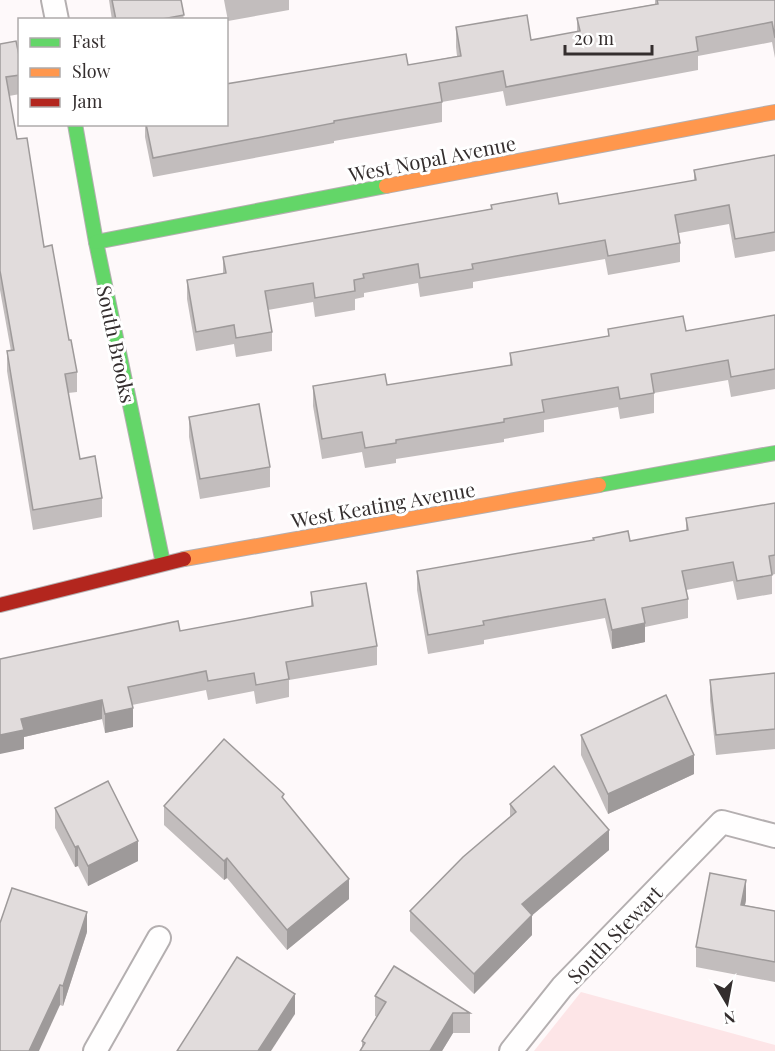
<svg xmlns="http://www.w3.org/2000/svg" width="775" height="1051" viewBox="0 0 775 1051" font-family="'Playfair Display',serif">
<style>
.green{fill:#fde5e7}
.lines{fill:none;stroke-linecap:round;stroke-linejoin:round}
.street-casing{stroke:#b4afb0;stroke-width:26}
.fast-casing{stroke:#b4afb0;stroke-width:16}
.slow-casing{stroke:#b4afb0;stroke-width:16}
.jam-casing{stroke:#b4afb0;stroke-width:16}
.street{stroke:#fffefe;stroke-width:22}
.fast{stroke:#63d668;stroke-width:14}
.slow{stroke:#ff974d;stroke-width:14}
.jam{stroke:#b3261e;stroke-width:14}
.wall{fill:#c2bdbd}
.shaded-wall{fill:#9e9a9a}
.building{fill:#e1dcdc;stroke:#9e9a9a;stroke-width:1.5}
.labels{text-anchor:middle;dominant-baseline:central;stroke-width:6;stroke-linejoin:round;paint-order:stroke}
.street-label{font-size:20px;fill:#342e2e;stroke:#fff}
</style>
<rect width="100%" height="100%" fill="#fef9fa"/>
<polygon class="green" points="581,992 775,1045 775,1051 534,1051"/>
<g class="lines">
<defs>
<g id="street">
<polyline points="53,0 57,20"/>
<polyline points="95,1051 159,938"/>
<polyline points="511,1051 562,987 722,822 775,836"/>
</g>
<g id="fast">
<polyline points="75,124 96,242 163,563"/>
<polyline points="96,242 386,186"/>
<polyline points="599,485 775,453"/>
</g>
<g id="slow">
<polyline points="386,186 775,112"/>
<polyline points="184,559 599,485"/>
</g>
<polyline id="jam" points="0,605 184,559"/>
</defs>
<use href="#street" class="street-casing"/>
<use href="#fast" class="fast-casing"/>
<use href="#slow" class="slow-casing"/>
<use href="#jam" class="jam-casing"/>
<use href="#street" class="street"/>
<use href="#fast" class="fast"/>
<use href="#slow" class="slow"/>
<use href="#jam" class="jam"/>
</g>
<g class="wall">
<polygon points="109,0 181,0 184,20 112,20"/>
<polygon points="224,0 289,0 289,10 228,21"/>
<polygon points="655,0 775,0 775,58 772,42 698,56 698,70 506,106 503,91 442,102 442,122 334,141 334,143 153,177 145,137 145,124 226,124 408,65 457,56 456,47 456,27 531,40 577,32 577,18 655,4"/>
<polygon points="0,44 20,60 20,94 9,96 17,139 77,372 77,392 68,393 80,459 102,498 102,517 33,530 7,371 7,351 11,351 0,290"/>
<polygon points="775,155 775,251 735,258 729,224 679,233 680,243 680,262 608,275 605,259 473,282 473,288 420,297 418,283 364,293 364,297 355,299 355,310 315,317 313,302 268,310 272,332 272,351 236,357 234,344 196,351 187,299 187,280 223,274 223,257 491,209 491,205 559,204 694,181 694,170"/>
<polygon points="775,315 775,389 731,397 728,380 654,393 654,413 620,419 618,407 544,420 544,432 504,439 504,442 396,459 396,463 365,468 362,452 322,459 313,406 313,386 387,385 510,365 510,353 608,336 608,329 686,331"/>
<polygon points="189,417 270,467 270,487 200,499 189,437"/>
<polygon points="775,503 775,574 772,575 772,594 737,600 733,581 686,590 688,599 688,618 645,627 645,642 612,649 605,618 484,640 484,644 428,654 417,590 417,571 630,541 686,530 686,518"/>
<polygon points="311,592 377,646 377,665 289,680 289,697 256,704 254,691 208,700 206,690 132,705 133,727 105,733 102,719 24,737 24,749 0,659 180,631 311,606"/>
<polygon points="775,673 775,749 716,755 710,700 710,680"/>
<polygon points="581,735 694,774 608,814 581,755"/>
<polygon points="284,800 349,899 287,950 227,878 224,880 164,825 164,806"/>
<polygon points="510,804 609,850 532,915 532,935 474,994 410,931 410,911 510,817"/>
<polygon points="55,808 138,861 88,886 78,866 75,867 55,828"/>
<polygon points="746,900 745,905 775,911 775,982 696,967 696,947"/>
<polygon points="87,932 63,1006 60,1005 0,1051"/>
<polygon points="375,996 470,1013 470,1033 453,1033 442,1051 360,1051 362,1047 362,1041 377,1017 375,1016"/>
</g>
<g class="shaded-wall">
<polygon points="645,623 645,642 612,649 612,630"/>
<polygon points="102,700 102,719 24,737 24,749 0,754 0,735 21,719"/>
<polygon points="133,708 133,727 105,733 105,714"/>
<polygon points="694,755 694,774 608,814 608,794"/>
<polygon points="609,830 609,850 522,924 522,904"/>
<polygon points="138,841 138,861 88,886 88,866"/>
<polygon points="78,846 78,866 75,867 75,847"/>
<polygon points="227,858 227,878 224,880 224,861"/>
<polygon points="349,879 349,899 287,950 287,930"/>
<polygon points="746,880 746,900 741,924 741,905"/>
<polygon points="87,912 87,932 63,1006 63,986"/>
<polygon points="532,915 532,935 474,994 474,974"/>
<polygon points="60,985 60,1005 39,1051 29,1051"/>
<polygon points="295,994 295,1014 271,1051 258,1051"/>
<polygon points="453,1013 453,1033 442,1051 430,1051"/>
</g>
<g class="building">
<polygon points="112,0 181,0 184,15 157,20 116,20"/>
<polygon points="657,0 775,0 775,38 772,22 696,37 698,51 506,87 503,71 439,83 442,102 334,121 334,123 153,158 146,124 226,124 226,84 406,54 408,65 461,56 456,27 527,15 531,40 580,31 577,18 658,4"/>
<polygon points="16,41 20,60 20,75 6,77 17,139 27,138 44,247 52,245 69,340 71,340 77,372 65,374 80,459 95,456 102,498 33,510 7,351 14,350 0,271 0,44"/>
<polygon points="775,155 775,232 735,239 729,205 675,215 680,243 608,256 605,240 472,264 473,269 420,278 418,264 363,274 364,278 354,280 355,291 315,298 313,283 265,291 272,332 236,338 234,325 196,332 187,280 226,273 223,257 492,209 491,205 557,193 559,204 696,180 694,170"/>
<polygon points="775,315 775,369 731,377 728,360 651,374 654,393 620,399 618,387 542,400 544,412 504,419 504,422 396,440 396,443 365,448 362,432 322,439 313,386 385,374 387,385 512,365 510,353 609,336 608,329 683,316 686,331"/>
<polygon points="259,404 270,467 200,479 189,417"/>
<polygon points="775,503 775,555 769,556 772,575 737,581 733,562 682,571 688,599 642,608 645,623 612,630 605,599 483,621 484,625 428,635 417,571 594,540 593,538 628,531 630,541 688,530 686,518"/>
<polygon points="366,583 377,646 286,662 289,679 256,685 254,673 208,681 206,671 128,687 133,708 105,714 102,700 21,719 24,730 0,735 0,659 178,621 180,631 313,606 311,592"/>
<polygon points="775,673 775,729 716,735 710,680"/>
<polygon points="666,695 694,755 608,794 581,735"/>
<polygon points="224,739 284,794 282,797 349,879 287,930 227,858 224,861 164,806"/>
<polygon points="554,766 609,830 522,904 532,915 474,974 410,911 463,857 516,812 510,804"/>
<polygon points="108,781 138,841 88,866 78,846 75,847 55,808"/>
<polygon points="710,873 746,880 741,905 775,911 775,962 696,947"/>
<polygon points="12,888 87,912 63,986 60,985 29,1051 0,1051 0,923"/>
<polygon points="237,957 295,994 258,1051 177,1051"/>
<polygon points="394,966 470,1013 453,1013 430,1051 360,1051 365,1043 362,1041 386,1002 375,996"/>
</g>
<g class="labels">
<g class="street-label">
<text transform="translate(432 158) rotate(-11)">West Nopal Avenue</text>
<text transform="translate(117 344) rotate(78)">South Brooks</text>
<text transform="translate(383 504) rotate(-10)">West Keating Avenue</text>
<text transform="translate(614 934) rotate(-46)">South Stewart</text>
</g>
</g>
<rect x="18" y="18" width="210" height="108" fill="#ffffff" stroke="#aeabab" stroke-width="1.5"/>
<rect x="30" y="38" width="30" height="9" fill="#63d668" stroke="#aeabab" stroke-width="1.5"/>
<text x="72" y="48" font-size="18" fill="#342e2e">Fast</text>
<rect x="30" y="68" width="30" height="9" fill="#ff974d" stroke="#aeabab" stroke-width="1.5"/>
<text x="72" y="78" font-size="18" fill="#342e2e">Slow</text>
<rect x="30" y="98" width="30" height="9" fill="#b3261e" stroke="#aeabab" stroke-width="1.5"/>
<text x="72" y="108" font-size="18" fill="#342e2e">Jam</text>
<g transform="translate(727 1003) rotate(170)" stroke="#ffffff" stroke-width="4.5" paint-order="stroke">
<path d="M0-4.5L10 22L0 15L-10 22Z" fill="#342e2e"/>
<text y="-9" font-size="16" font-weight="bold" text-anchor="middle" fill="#342e2e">N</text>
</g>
<path d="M565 45v9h87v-9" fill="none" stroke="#342e2e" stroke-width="3"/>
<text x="574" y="45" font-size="18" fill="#342e2e" stroke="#ffffff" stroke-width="4.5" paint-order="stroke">20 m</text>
</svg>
